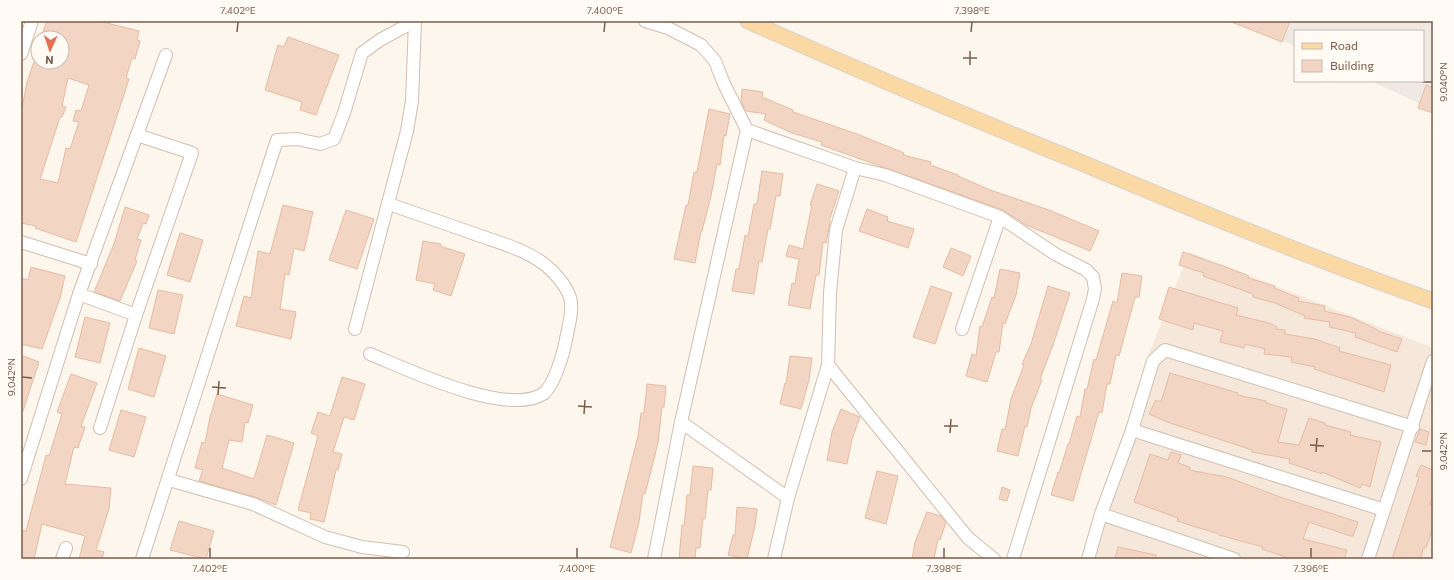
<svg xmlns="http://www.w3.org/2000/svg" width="1454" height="580" viewBox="0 0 1454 580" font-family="Commissioner,sans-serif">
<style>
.residential{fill:#f5e8da}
.industrial{fill:#efe9e4}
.building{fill:#f3d5c3;stroke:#e6bba3;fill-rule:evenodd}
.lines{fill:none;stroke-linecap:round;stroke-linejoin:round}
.minor-casing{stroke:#d1beb0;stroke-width:14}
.major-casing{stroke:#dad1cd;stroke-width:17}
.minor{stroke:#fff;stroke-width:12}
.major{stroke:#fbd9a5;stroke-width:15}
.ticks{fill:none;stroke:#7a5c4d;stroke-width:1.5}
.neatline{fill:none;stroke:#7a5c4d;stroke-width:1.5}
.ticks-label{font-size:10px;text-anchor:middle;fill:#7a5c4d}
</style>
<rect width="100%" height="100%" fill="#fdf6ec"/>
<polygon class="residential" points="1189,252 1433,348 1433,559 1088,559 1147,359"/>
<polygon class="industrial" points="1242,21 1433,21 1433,110 1371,81 1423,81 1423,31 1295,31 1295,46"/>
<g class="building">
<path d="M 47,21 L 99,21 L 139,31 L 137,40 L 140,41 L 135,59 L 132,58 L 126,78 L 129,79 L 76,242 L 35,228 L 36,226 L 21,223 L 21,113 L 27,82 L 34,62 L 62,62 L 62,37 L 43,31 ZM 68,78 L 89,85 L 81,111 L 76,110 L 73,121 L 79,122 L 70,149 L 66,148 L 58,183 L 40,179 L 60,117 L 62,117 L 66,107 L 62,106 Z"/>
<polygon points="1229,21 1290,21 1282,42"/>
<polygon points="288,37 339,55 316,115 300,110 302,102 265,90 278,45 284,47"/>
<polygon points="1426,85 1433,88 1433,113 1418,108"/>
<polygon points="742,89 763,92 762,97 793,110 793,112 857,134 904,153 903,155 931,162 930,165 958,175 958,176 990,190 1049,210 1099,231 1090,251 1026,225 1003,210 821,145 822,142 792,133 764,120 766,114 746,111 741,101"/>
<polygon points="709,109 730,114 726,136 724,135 720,165 717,164 711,196 702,231 701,231 695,263 674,259 686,205 688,205 694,172 697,172"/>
<polygon points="762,171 783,174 780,196 776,196 770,229 768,229 762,262 759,261 754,294 732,291 736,269 739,269 745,235 748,236 754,204 757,204"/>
<polygon points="817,184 839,191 829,221 830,222 826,243 823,242 819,275 816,275 810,309 788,305 792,283 795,284 799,259 786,256 789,245 803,249 812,205 810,205"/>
<polygon points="283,205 313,212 304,251 294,248 289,275 285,274 280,309 296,312 291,339 236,326 244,296 251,298 258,251 270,254"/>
<polygon points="125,207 149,215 146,224 143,223 137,239 141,240 135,260 137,261 120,301 94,292 114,244"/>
<polygon points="867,209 888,217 887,221 914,229 908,248 859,231"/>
<polygon points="346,210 374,219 357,269 329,260"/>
<polygon points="180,233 203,240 190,282 167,275"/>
<polygon points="423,241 441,244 440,246 465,254 451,296 433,290 435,284 416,280"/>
<polygon points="951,248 971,256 963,276 943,267"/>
<polygon points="1183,252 1226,267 1249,276 1248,278 1275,286 1274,288 1299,298 1298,301 1325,306 1324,311 1350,317 1378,330 1378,331 1402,339 1397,352 1355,337 1356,333 1329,327 1330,322 1304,318 1305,316 1275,303 1253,297 1253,294 1203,276 1204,273 1179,265"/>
<polygon points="31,267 65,276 60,298 42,349 21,344 21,278 28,280"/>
<polygon points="1000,269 1020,273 1016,295 1005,324 1003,323 999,352 996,352 987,382 966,376 972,354 976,356 980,326 982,327 992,297 994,298"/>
<polygon points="1122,273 1142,276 1139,297 1135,297 1119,356 1116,355 1110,384 1107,384 1102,413 1099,412 1073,501 1051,495 1058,472 1059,473 1068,444 1069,444 1077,416 1080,417 1085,389 1087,389 1094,359 1096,360 1113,301 1117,303"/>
<polygon points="931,286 952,293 935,344 913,337"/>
<polygon points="1048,286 1070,293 1053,345 1040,379 1042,380 1031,408 1027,427 1025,426 1018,456 997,451 1002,429 1005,430 1011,399 1024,365 1022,364 1031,344"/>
<polygon points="1169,287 1238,308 1236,315 1269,323 1277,327 1276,329 1285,330 1285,334 1315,339 1340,348 1339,351 1391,365 1384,392 1314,369 1315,367 1291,362 1292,357 1264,354 1265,349 1245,344 1244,348 1220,342 1223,331 1194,323 1193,330 1159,319"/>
<polygon points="158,290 183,295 174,334 149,328"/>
<polygon points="85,317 110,323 100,363 75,357"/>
<polygon points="139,348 166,356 154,397 128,389"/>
<polygon points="21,355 39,362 23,411 21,411"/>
<polygon points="790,356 812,358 809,380 801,409 780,404 785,383 786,384"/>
<polygon points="1170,373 1238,393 1237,395 1266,401 1266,403 1287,409 1278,442 1299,445 1309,418 1325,423 1325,425 1351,432 1350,435 1381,442 1370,487 1362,484 1360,488 1322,472 1322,474 1289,463 1290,459 1252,452 1252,450 1167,422 1149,414 1156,400 1161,402"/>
<polygon points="71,374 97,383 81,426 85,427 78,448 74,447 65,484 111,488 109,509 96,550 104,552 102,559 79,559 85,536 42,524 34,559 21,559 21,530 26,531 46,455 49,456 62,414 57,412"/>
<polygon points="342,377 365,384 354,420 344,417 333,452 342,454 338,470 336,470 324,522 310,519 311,513 298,510 318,436 311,433 318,412 330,416"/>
<polygon points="647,384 666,386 664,407 662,407 658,443 645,494 643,493 639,522 631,553 610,547 638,436 641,413 644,413"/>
<polygon points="217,394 253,405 248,423 245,422 242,442 229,440 222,468 254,479 267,435 294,443 276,505 255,497 199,481 203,470 195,468 202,442 205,443 210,417"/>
<polygon points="841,409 860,417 852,439 847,464 827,460 832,432"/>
<polygon points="121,410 146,417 134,457 109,450"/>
<polygon points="1420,429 1429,432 1426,445 1415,442"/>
<polygon points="1171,452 1181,455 1178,463 1190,467 1189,470 1227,477 1280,497 1358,522 1353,536 1350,536 1309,522 1303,539 1347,550 1344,559 1291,559 1262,549 1263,547 1219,535 1219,534 1177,521 1178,518 1134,502 1150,454 1168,460"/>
<polygon points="1421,465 1433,470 1433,495 1430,504 1433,505 1433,523 1431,533 1426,548 1423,548 1421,559 1392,559 1419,477 1416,476"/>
<polygon points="693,466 713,468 711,490 708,490 705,519 703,518 700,548 696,548 695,559 679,559 682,525 684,526 687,495 690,495"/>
<polygon points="877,471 898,476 886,524 865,518"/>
<polygon points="1002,487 1010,490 1007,501 999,499"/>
<polygon points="737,507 757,509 755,526 747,559 728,555 733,535 735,535"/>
<polygon points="927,512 941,516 946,522 940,540 938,539 934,559 912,559 915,542"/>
<polygon points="179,521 214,531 206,559 170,550"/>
<polygon points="1118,547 1156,555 1156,559 1115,559"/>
</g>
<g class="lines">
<defs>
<g id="minor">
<polyline points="645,21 668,28 701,45 715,61 724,84 747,130 855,168 885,175 1000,217 1055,254 1086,270 1093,277 1095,289 1093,299 1013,559"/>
<polyline points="21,54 32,21"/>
<polyline points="855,168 836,230 830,293 828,365 968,538 994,559"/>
<polyline points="21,242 91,264"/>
<polyline points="79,294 136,315 100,428"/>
<polyline points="136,315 192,153 137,135"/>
<polyline points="355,329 407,131 412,101 415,21"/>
<polyline points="962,329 1000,217"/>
<path d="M 370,354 C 407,369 506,417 543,394 C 554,386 564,352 566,339 C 573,306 577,296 551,270 C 532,251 500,243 475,234 C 446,224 418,214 389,204"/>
<polyline points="681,422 788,498"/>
<polyline points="1132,430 1384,510"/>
<polyline points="21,479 79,294 166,55"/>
<polyline points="169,480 253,504 325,537 362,547 403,552"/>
<polyline points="1101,514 1234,559"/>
<polyline points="62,559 66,548"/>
<polyline points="142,559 277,140 297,139 320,144 334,139 344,113 362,53 380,40 415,21"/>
<polyline points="654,559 681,422 747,130"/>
<polyline points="774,559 788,498 828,365"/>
<polyline points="1088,559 1101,514 1132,430 1153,361 1165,350 1413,427"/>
<polyline points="1368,559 1433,361"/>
</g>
<path id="major" d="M 748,21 C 860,71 973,119 1087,165 C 1201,213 1316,260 1433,301"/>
</defs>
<use href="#minor" class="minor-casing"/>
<use href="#major" class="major-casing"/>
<use href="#minor" class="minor"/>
<use href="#major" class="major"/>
</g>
<path class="ticks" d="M 237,32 L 238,22M 604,32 L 605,22M 971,32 L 972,22M 963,58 L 977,58M 970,65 L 970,51M 1422,82 L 1432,82M 22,377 L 32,378M 212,387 L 226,388M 218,395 L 219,381M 578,406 L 592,407M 584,414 L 585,400M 944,426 L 958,426M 950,433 L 951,419M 1310,445 L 1324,446M 1422,451 L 1432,451M 1316,452 L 1317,438M 210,558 L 210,548M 577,558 L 577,548M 944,558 L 944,548M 1311,558 L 1311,548"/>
<rect width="1454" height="580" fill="none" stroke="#fffaf3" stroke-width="44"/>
<rect x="1294" y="30" width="130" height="52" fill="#fffaf3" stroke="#cabbb1"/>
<rect x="1302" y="43" width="20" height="6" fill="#fbd9a5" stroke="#cabbb1"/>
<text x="1330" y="50" font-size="12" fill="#7a5c4d">Road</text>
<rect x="1302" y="60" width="20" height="12" fill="#f3d5c3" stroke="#cabbb1"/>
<text x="1330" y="70" font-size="12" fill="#7a5c4d">Building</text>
<g transform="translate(50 50) rotate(183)"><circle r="19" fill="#fffaf3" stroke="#cabbb1"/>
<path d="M0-3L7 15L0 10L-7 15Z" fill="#e76f51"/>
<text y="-6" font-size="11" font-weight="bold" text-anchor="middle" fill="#7a5c4d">N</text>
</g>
<rect x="22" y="22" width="1410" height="536" class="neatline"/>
<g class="ticks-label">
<text x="238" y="14">7.402°E</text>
<text x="605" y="14">7.400°E</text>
<text x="972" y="14">7.398°E</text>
<text transform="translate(1443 82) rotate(-90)" y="4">9.040°N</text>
<text transform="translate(11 377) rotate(-90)" y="4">9.042°N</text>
<text transform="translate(1443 451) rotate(-90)" y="4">9.042°N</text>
<text x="210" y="572">7.402°E</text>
<text x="577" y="572">7.400°E</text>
<text x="944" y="572">7.398°E</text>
<text x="1311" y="572">7.396°E</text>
</g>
</svg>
